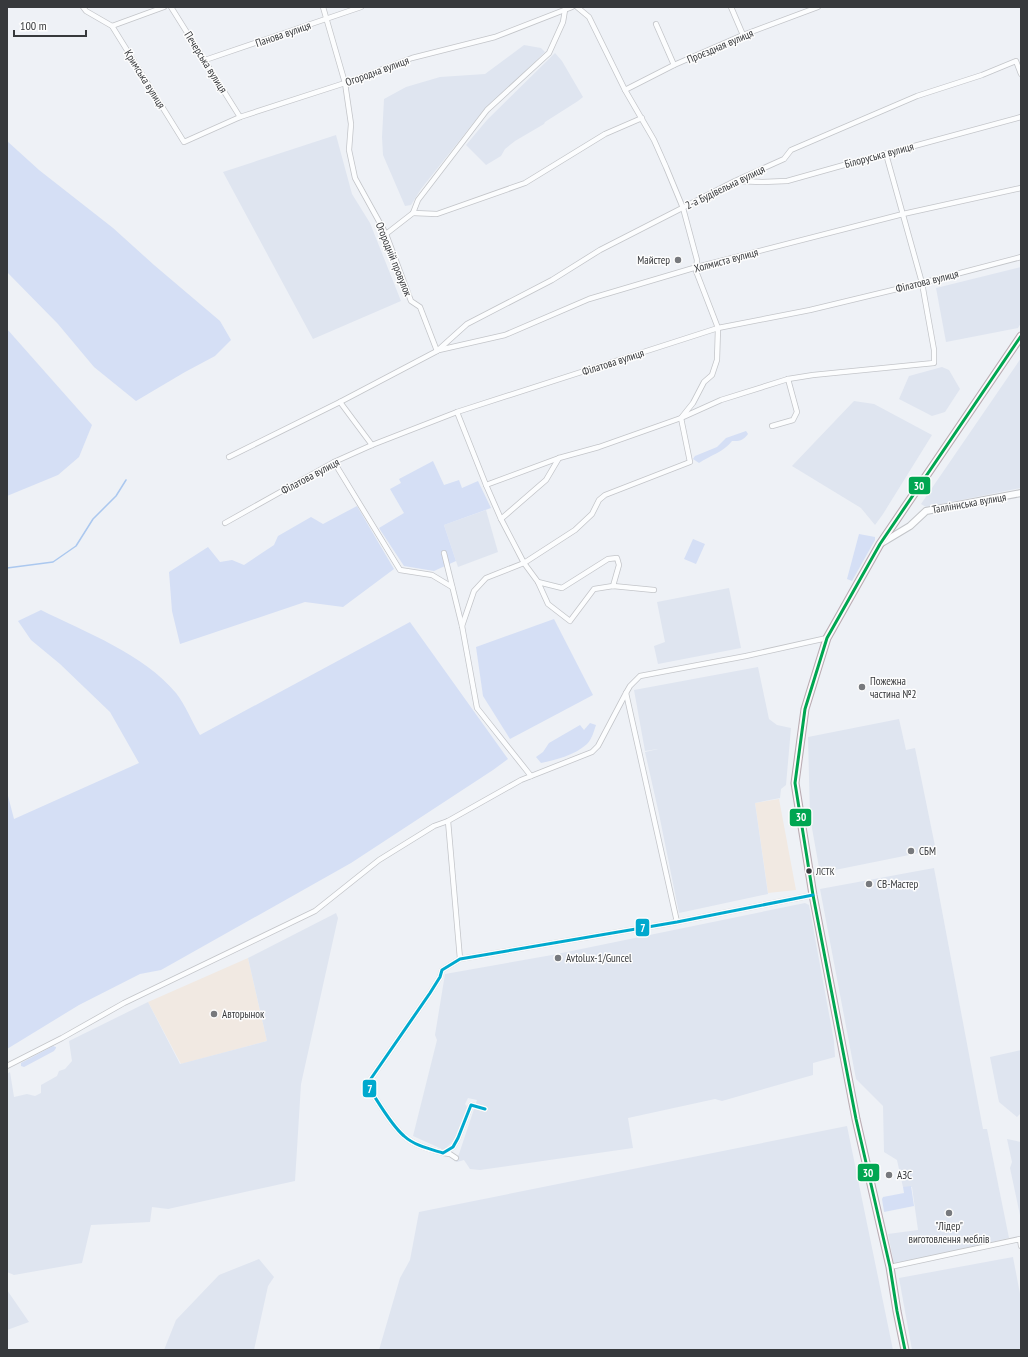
<svg xmlns="http://www.w3.org/2000/svg" width="1028" height="1357" viewBox="0 0 1028 1357" font-family="'PT Sans Narrow',sans-serif">
<style>
.commercial{fill:#f1e9e2}
.built{fill:#dfe5f0}
.green{fill:#d5dff5}
.lines{fill:none;stroke-linecap:round;stroke-linejoin:round}
.stream{stroke:#abc8ef;stroke-width:1.5}
.minor-casing{stroke:#c3c5c9;stroke-width:6}
.tertiary-casing{stroke:#c3c5c9;stroke-width:8}
.primary-casing{stroke:#b9abb2;stroke-width:9}
.minor{stroke:#fcfdfe;stroke-width:4.5}
.tertiary{stroke:#fcfdfe;stroke-width:6}
.primary{stroke:#efe7ea;stroke-width:7}
.bus-1-casing{stroke:#fdfdfd;stroke-width:6}
.bus-2-casing{stroke:#fdfdfd;stroke-width:6}
.bus-1{stroke:#00a651;stroke-width:3}
.bus-2{stroke:#00a9ce;stroke-width:3}
.poi-dot{fill:#77797d;stroke:#fdfdfd;stroke-width:1.5}
.bus-dot{fill:#37393c;stroke:#fdfdfd;stroke-width:1.5}
.labels{text-anchor:middle;dominant-baseline:central;stroke-width:3;stroke-linejoin:round;paint-order:stroke}
.bus-label{font-size:10px;fill:#37393c;stroke:#fdfdfd;text-anchor:start}
.street-label{font-size:11px;fill:#37393c;stroke:#fdfdfd}
.poi-label{font-size:11px;fill:#37393c;stroke:#fdfdfd;text-anchor:start}
.line-badge{stroke:#fdfdfd;stroke-width:1.5}
.badge-label{font-size:11px;text-anchor:middle;font-weight:bold;fill:#fff}
</style>
<rect width="100%" height="100%" fill="#eef1f6"/>
<g class="commercial">
<polygon points="779,799 796,890 768,893 755,803"/>
<polygon points="248,958 267,1041 181,1064 148,1002"/>
</g>
<g class="built">
<polygon points="524,45 541,48 545,52 482,112 421,189 411,205 405,206 383,155 382,137 384,99 406,87 440,77 485,74"/>
<polygon points="555,53 562,61 583,97 578,101 545,122 544,124 515,141 505,149 501,156 486,165 466,145 487,120"/>
<polygon points="336,135 352,194 370,223 401,301 313,339 223,172"/>
<polygon points="1021,267 1021,323 1018,328 946,342 936,288"/>
<polygon points="1021,358 1021,488 926,507 921,504"/>
<polygon points="942,367 949,370 960,389 945,412 932,416 899,399 909,376"/>
<polygon points="854,401 874,404 932,435 883,514 875,525 861,508 792,466"/>
<polygon points="486,510 498,552 458,567 444,525"/>
<polygon points="729,588 741,648 658,664 654,646 665,642 657,602"/>
<polygon points="758,667 769,719 777,725 791,728 786,785 781,789 780,798 755,803 768,894 679,913 659,814 645,752 658,749 645,751 634,690"/>
<polygon points="899,719 906,750 915,748 935,846 929,851 820,873 810,817 808,737"/>
<polygon points="934,868 983,1129 987,1129 1009,1238 894,1264 888,1234 918,1230 912,1187 903,1187 897,1160 884,1152 883,1106 856,1079 820,889"/>
<polygon points="805,903 809,905 834,1041 835,1057 813,1063 813,1075 722,1101 715,1099 628,1118 633,1148 480,1170 470,1169 464,1160 457,1162 454,1161 459,1154 477,1100 468,1098 465,1104 467,1107 456,1138 444,1150 413,1136 437,1040 435,1035 445,974 552,955"/>
<polygon points="336,913 338,918 301,1084 295,1181 168,1209 152,1207 150,1222 91,1225 82,1263 14,1275 7,1272 7,1074 10,1072 14,1097 27,1094 35,1096 41,1093 41,1085 57,1076 59,1071 65,1069 72,1061 69,1041 148,1002 180,1064 267,1041 248,958"/>
<polygon points="1021,1050 1021,1113 1017,1117 999,1102 990,1057"/>
<polygon points="847,1126 893,1350 379,1350 400,1278 410,1260 419,1212"/>
<polygon points="1007,1139 1021,1142 1021,1220 1010,1168 1012,1162"/>
<polygon points="1013,1257 1021,1299 1021,1350 912,1350 899,1278"/>
<polygon points="259,1259 274,1277 268,1286 254,1350 164,1350 176,1320 219,1275"/>
<polygon points="7,1290 29,1322 7,1330"/>
</g>
<g class="green">
<polygon points="7,141 39,170 113,228 154,265 220,321 231,340 215,356 185,372 136,401 94,367 58,324 7,272"/>
<polygon points="7,329 92,425 79,457 58,475 7,496"/>
<path d="M 746,431 L 748,434 C 743,441 739,441 732,441 C 724,452 709,456 699,463 L 693,459 L 695,456 L 717,447 L 726,438 Z"/>
<polygon points="433,461 444,485 459,480 462,488 478,481 491,508 444,525 456,561 434,571 404,566 379,528 404,513 390,489 401,483 399,479"/>
<polygon points="357,506 394,569 343,607 305,602 180,644 172,611 169,572 208,547 220,562 232,560 244,565 274,545 278,536 311,517 323,524"/>
<polygon points="859,534 875,537 875,540 852,581 847,579"/>
<polygon points="693,539 705,544 696,564 684,559"/>
<path d="M 41,610 C 85,632 144,654 176,693 C 185,704 192,722 200,735 L 410,622 L 508,759 L 493,770 L 351,863 L 161,970 L 140,974 L 79,1005 L 7,1049 L 7,792 L 14,819 L 139,763 L 110,712 L 60,664 L 31,640 L 18,621 Z"/>
<polygon points="554,619 593,695 510,739 483,696 476,647"/>
<path d="M 590,723 L 596,725 C 594,731 592,739 587,744 C 575,755 556,760 541,763 L 536,757 L 543,752 L 549,743 L 580,725 L 584,730 Z"/>
<polygon points="53,1046 56,1047 56,1048 54,1051 24,1067 21,1066 21,1063"/>
<polygon points="911,1186 914,1206 884,1212 882,1199 883,1197 904,1193 903,1187"/>
</g>
<g class="lines">
<polyline class="stream" points="7,568 53,562 76,546 93,519 116,496 126,480"/>
<defs>
<g id="minor">
<polyline points="83,7 86,11 112,26 184,142 240,117 345,83 412,58 495,37 572,7"/>
<polyline points="171,7 240,117"/>
<polyline points="323,7 345,83 351,124 349,150 355,178 386,234 411,301 420,307 437,351"/>
<polyline points="731,7 743,35"/>
<polyline points="656,24 674,65"/>
<polyline points="112,26 164,7"/>
<polyline points="205,60 361,7"/>
<polyline points="625,90 674,65 743,35 818,7"/>
<polyline points="737,181 762,182 787,181 844,165 1021,117"/>
<polyline points="413,213 437,214 525,183 605,134 642,118"/>
<polyline points="386,234 413,213 418,200 487,110 549,53 563,22 565,10"/>
<polyline points="439,350 505,335 589,299 697,267 903,214 1021,188"/>
<polyline points="340,402 372,445"/>
<polyline points="457,412 486,485 501,519 524,563 575,530 592,514 599,500 605,495 690,462 681,418 693,403 704,382 712,375 717,360 718,328 696,271 697,260 683,208 666,167 654,140 625,90 589,17 577,7"/>
<polyline points="772,426 793,420 797,412 788,379"/>
<polyline points="229,457 340,402 437,351 467,324 552,280 600,250 735,181 784,159 791,150 917,96 982,75 1016,61 1021,74"/>
<polyline points="334,462 400,570 432,575 452,587"/>
<polyline points="486,485 559,458 599,447 681,418 721,400 788,379 813,375 934,363 934,350 922,283 886,154"/>
<polyline points="501,519 546,480 559,458"/>
<polyline points="225,523 334,462 372,445 457,412 718,328 810,310 922,283 1021,257"/>
<polyline points="444,553 462,626 477,708 531,776"/>
<polyline points="538,582 562,588 608,559 617,558 619,565 613,586"/>
<polyline points="462,626 474,591 486,578 524,563 538,582 548,604 570,621 594,589 613,586 654,590"/>
<polyline points="626,693 677,922"/>
<polyline points="448,821 460,959"/>
<polyline points="7,1066 62,1038 124,1003 315,911 379,860 434,826 448,821 521,780 592,752 598,746 626,693 630,686 640,676 746,656 827,638"/>
<path d="M 485,1109 L 471,1105 L 458,1138 L 453,1147 L 443,1153 C 430,1149 415,1146 404,1136 C 391,1125 379,1103 369,1088 L 370,1080 L 430,993 L 440,977 L 442,970 L 460,959 L 677,922 L 813,895"/>
<polyline points="443,1153 450,1154 456,1158"/>
<polyline points="890,1267 1020,1239 1021,1246"/>
</g>
<polyline id="tertiary" points="880,544 910,526 926,511 1021,493"/>
<polyline id="primary" points="905,1350 897,1311 890,1267 856,1119 813,895 795,783 805,709 827,638 880,544 1021,336"/>
</defs>
<use href="#minor" class="minor-casing"/>
<use href="#tertiary" class="tertiary-casing"/>
<use href="#primary" class="primary-casing"/>
<use href="#minor" class="minor"/>
<use href="#tertiary" class="tertiary"/>
<use href="#primary" class="primary"/>
<defs>
<polyline id="bus-1" points="905,1350 897,1311 890,1267 856,1119 813,895 795,783 805,709 827,638 880,544 1021,336"/>
<path id="bus-2" d="M 485,1109 L 471,1105 L 458,1138 L 453,1147 L 443,1153 C 430,1149 415,1146 404,1136 C 391,1125 379,1103 369,1088 L 370,1080 L 430,993 L 440,977 L 442,970 L 460,959 L 677,922 L 813,895"/>
</defs>
<use href="#bus-1" class="bus-1-casing"/>
<use href="#bus-2" class="bus-2-casing"/>
<use href="#bus-1" class="bus-1"/>
<use href="#bus-2" class="bus-2"/>
</g>
<g class="poi-dot">
<circle cx="678" cy="260" r="4"/>
<circle cx="862" cy="687" r="4"/>
<circle cx="911" cy="851" r="4"/>
<circle cx="869" cy="884" r="4"/>
<circle cx="558" cy="958" r="4"/>
<circle cx="214" cy="1014" r="4"/>
<circle cx="889" cy="1175" r="4"/>
<circle cx="949" cy="1213" r="4"/>
</g>
<circle class="bus-dot" cx="809" cy="871" r="3.5"/>
<g class="labels">
<g class="bus-label">
<text x="816" y="871">ЛСТК</text>
</g>
<g class="street-label">
<text transform="translate(283 34) rotate(-19)">Панова вулиця</text>
<text transform="translate(720 46) rotate(-23)">Проєздная вулиця</text>
<text transform="translate(206 62) rotate(58)">Печерська вулиця</text>
<text transform="translate(377 71) rotate(-20)">Огородна вулиця</text>
<text transform="translate(145 79) rotate(58)">Кримська вулиця</text>
<text transform="translate(879 155) rotate(-15)">Білоруська вулиця</text>
<text transform="translate(725 187) rotate(-26)">2-а Будівельна вулиця</text>
<text transform="translate(394 259) rotate(68)">Огородній провулок</text>
<text transform="translate(726 260) rotate(-15)">Холмиста вулиця</text>
<text transform="translate(927 281) rotate(-14)">Філатова вулиця</text>
<text transform="translate(613 362) rotate(-18)">Філатова вулиця</text>
<text transform="translate(310 476) rotate(-28)">Філатова вулиця</text>
<text transform="translate(969 503) rotate(-10)">Талліннська вулиця</text>
</g>
<g class="poi-label">
<text x="670" y="260" text-anchor="end">Майстер</text>
<text x="870" y="681">Пожежна<tspan x="870" dy="13">частина №2</tspan></text>
<text x="919" y="851">СБМ</text>
<text x="877" y="884">СВ-Мастер</text>
<text x="566" y="958">Avtolux-1/Guncel</text>
<text x="222" y="1014">Авторынок</text>
<text x="897" y="1175">АЗС</text>
<text x="949" y="1226" text-anchor="middle">"Лідер"<tspan x="949" dy="13">виготовлення меблів</tspan></text>
</g>
</g>
<g class="line-badge">
<rect x="908" y="476" width="23" height="19" rx="4" fill="#00a651"/>
<rect x="789" y="808" width="23" height="19" rx="4" fill="#00a651"/>
<rect x="635" y="918" width="15" height="19" rx="4" fill="#00a9ce"/>
<rect x="362" y="1079" width="15" height="19" rx="4" fill="#00a9ce"/>
<rect x="857" y="1163" width="23" height="19" rx="4" fill="#00a651"/>
</g>
<g class="badge-label">
<text x="919" y="490">30</text>
<text x="801" y="821">30</text>
<text x="643" y="932">7</text>
<text x="370" y="1093">7</text>
<text x="868" y="1177">30</text>
</g>
<rect width="1028" height="1357" fill="none" stroke="#37393c" stroke-width="16"/>
<path d="M14 30v6h72v-6" fill="none" stroke="#37393c" stroke-width="2"/>
<text x="20" y="30" font-size="12" fill="#37393c" stroke="#fdfdfd" stroke-width="3" paint-order="stroke">100 m</text>
</svg>
